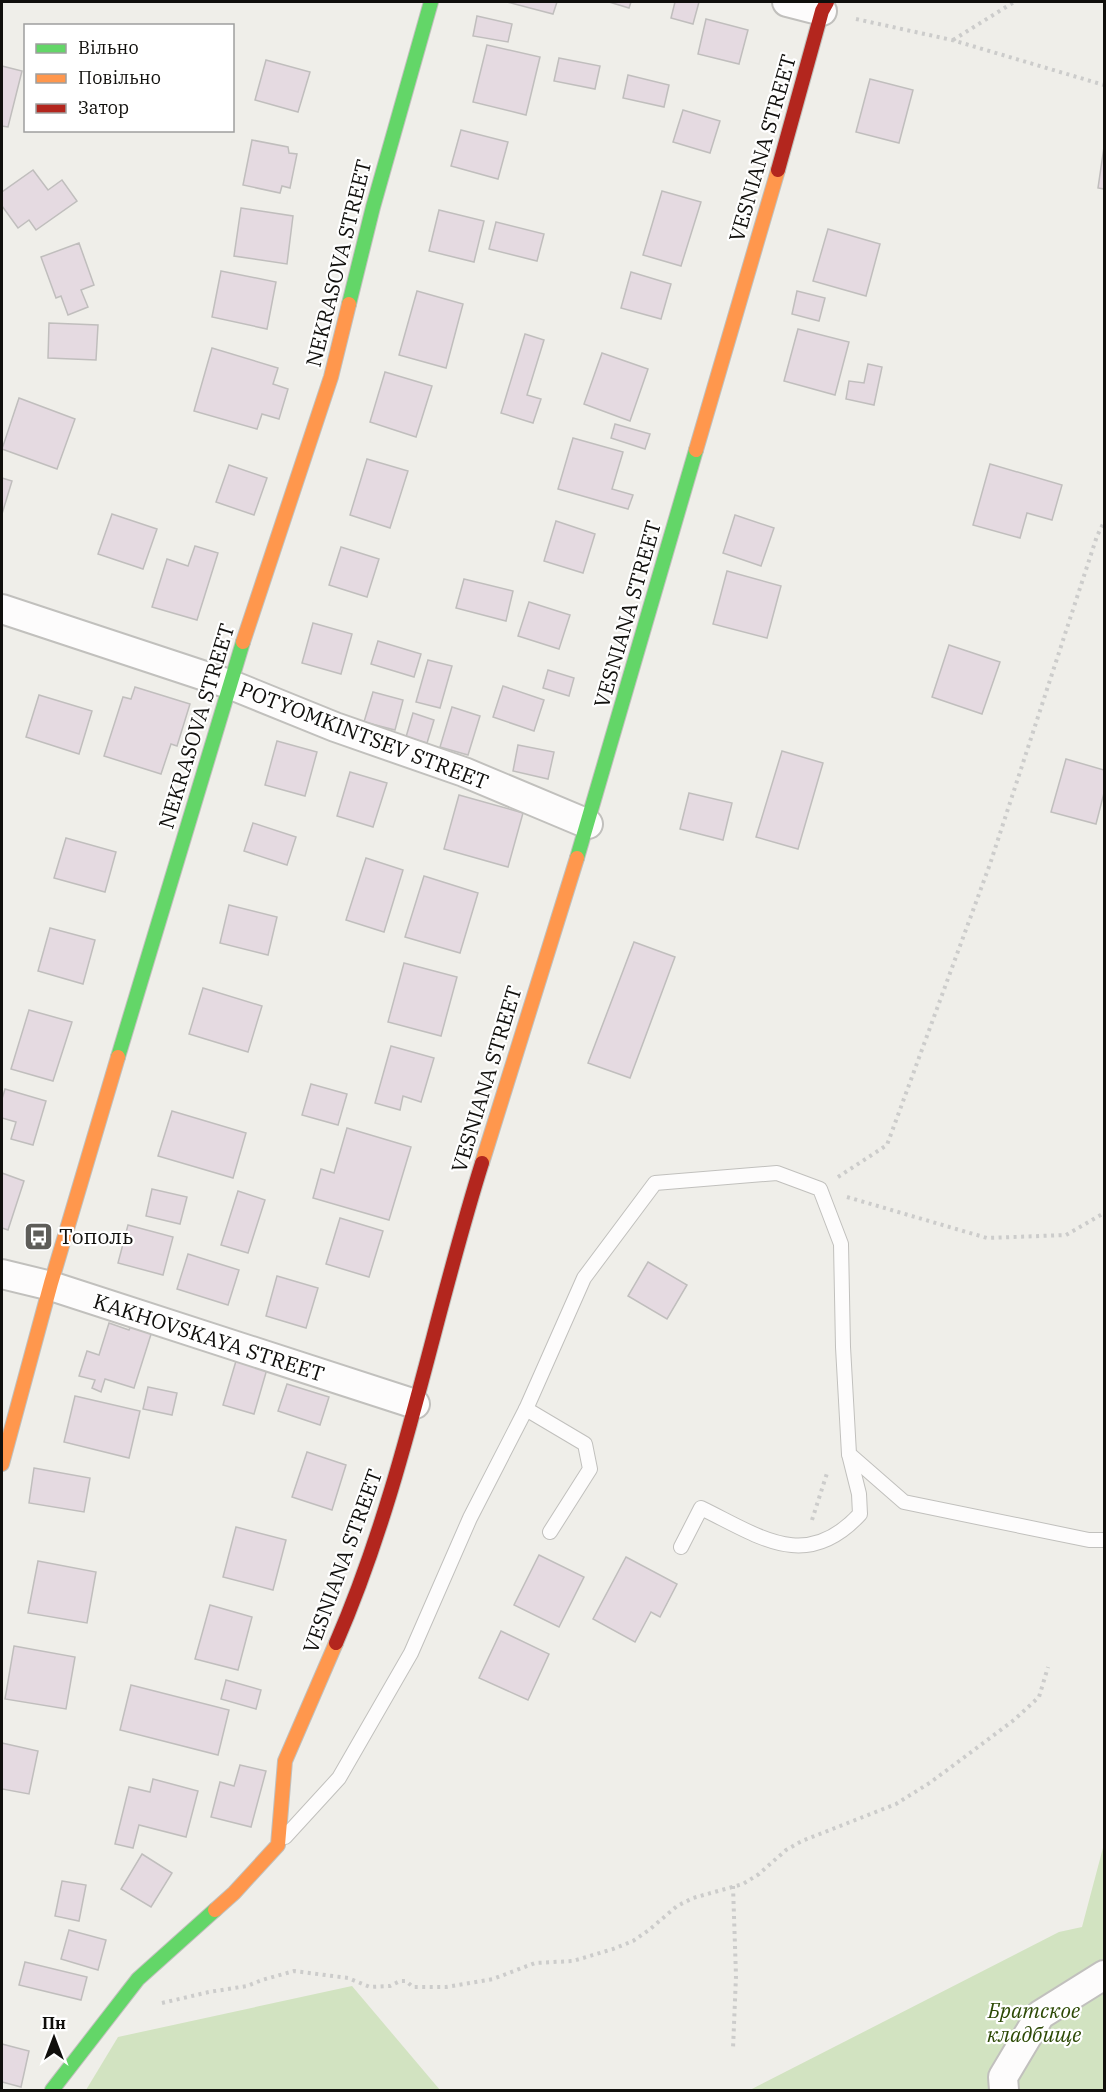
<svg xmlns="http://www.w3.org/2000/svg" width="1106" height="2092" viewBox="0 0 1106 2092" font-family="'IBM Plex Serif',serif">
<style>
.green{fill:#d2e3c1}
.building{fill:#e5dae1;stroke:#c0bebd;stroke-width:1.5}
.lines{fill:none;stroke-linecap:round;stroke-linejoin:round}
.lane-casing{stroke:#c1c0bd;stroke-width:16}
.street-casing{stroke:#c1c0bd;stroke-width:32}
.fast-casing{stroke:#c1c0bd;stroke-width:16}
.slow-casing{stroke:#c1c0bd;stroke-width:16}
.jam-casing{stroke:#c1c0bd;stroke-width:16}
.path{stroke:#cccccb;stroke-width:4;stroke-dasharray:3 4.5;stroke-linecap:butt}
.lane{stroke:#fdfcfc;stroke-width:14}
.street{stroke:#fdfcfc;stroke-width:28}
.fast{stroke:#63d668;stroke-width:14}
.slow{stroke:#ff974d;stroke-width:14}
.jam{stroke:#b3261e;stroke-width:14}
.labels{text-anchor:middle;dominant-baseline:central;stroke-width:4.5;stroke-linejoin:round;paint-order:stroke}
.street-label{font-size:21px;fill:#100f0c;stroke:#fff}
.poi-label{font-size:21px;fill:#100f0c;stroke:#fff;text-anchor:start}
.park-label{font-size:21px;font-style:italic;fill:#2d4a06;stroke:#fff}
</style>
<rect width="100%" height="100%" fill="#efeee9"/>
<g class="green">
<polygon points="1104,1844 1104,2090 750,2090 1059,1932 1082,1927"/>
<polygon points="352,1986 440,2090 86,2090 118,2037"/>
</g>
<g class="building">
<polygon points="507,2 557,2 553,14"/>
<polygon points="609,2 631,2 629,8"/>
<polygon points="675,2 699,2 693,24 671,18"/>
<polygon points="477,16 512,24 508,42 473,36"/>
<polygon points="706,19 748,30 739,64 698,54"/>
<polygon points="487,45 540,57 526,115 473,102"/>
<polygon points="559,58 600,66 595,89 554,81"/>
<polygon points="266,60 310,72 298,112 255,100"/>
<polygon points="2,66 22,71 8,127 2,126"/>
<polygon points="628,75 669,85 664,107 623,98"/>
<polygon points="870,79 913,90 899,143 856,132"/>
<polygon points="683,110 720,121 710,153 673,142"/>
<polygon points="461,130 508,142 498,179 451,166"/>
<polygon points="252,140 288,147 289,153 297,154 290,188 282,186 280,193 243,185"/>
<polygon points="1104,147 1104,189 1098,188"/>
<polygon points="33,170 48,190 62,180 77,201 36,230 29,220 18,228 2,206 2,192"/>
<polygon points="662,191 701,202 681,266 643,255"/>
<polygon points="241,208 293,216 287,264 234,256"/>
<polygon points="439,210 484,221 474,262 429,251"/>
<polygon points="496,222 544,234 537,261 489,249"/>
<polygon points="828,229 880,244 866,296 813,281"/>
<polygon points="79,243 94,285 81,290 88,307 68,315 61,296 56,298 41,257"/>
<polygon points="221,271 276,282 267,329 212,317"/>
<polygon points="631,272 671,284 661,319 621,308"/>
<polygon points="417,291 463,304 446,368 399,355"/>
<polygon points="797,291 825,298 819,321 792,314"/>
<polygon points="49,323 98,325 96,360 48,358"/>
<polygon points="798,329 849,342 835,395 784,381"/>
<polygon points="525,334 544,340 527,395 541,399 533,423 501,413"/>
<polygon points="212,348 278,368 273,384 288,389 279,419 262,414 257,429 194,411"/>
<polygon points="602,353 648,369 630,421 584,404"/>
<polygon points="868,364 882,367 874,405 846,399 849,381 864,383"/>
<polygon points="385,372 432,386 416,437 370,422"/>
<polygon points="19,398 75,419 57,469 2,449"/>
<polygon points="615,424 650,434 645,449 611,438"/>
<polygon points="573,438 623,452 612,489 633,495 628,509 558,489"/>
<polygon points="367,459 408,471 390,528 350,515"/>
<polygon points="990,464 1062,485 1052,520 1027,513 1020,538 973,525"/>
<polygon points="229,465 267,478 254,515 216,502"/>
<polygon points="2,478 12,481 2,514"/>
<polygon points="112,514 157,529 143,569 98,554"/>
<polygon points="735,515 774,528 761,566 723,553"/>
<polygon points="556,521 595,534 583,573 544,561"/>
<polygon points="195,546 218,553 197,620 152,607 167,559 188,566"/>
<polygon points="341,547 379,559 367,597 329,585"/>
<polygon points="727,571 781,586 767,638 713,624"/>
<polygon points="464,579 513,591 506,621 456,608"/>
<polygon points="529,602 570,615 559,649 518,636"/>
<polygon points="313,623 352,634 341,674 302,663"/>
<polygon points="378,641 421,654 414,677 371,664"/>
<polygon points="949,645 1000,662 982,714 932,697"/>
<polygon points="428,660 452,666 440,708 416,702"/>
<polygon points="548,670 574,678 569,696 543,688"/>
<polygon points="503,686 544,700 534,731 493,717"/>
<polygon points="135,687 190,704 177,746 171,744 161,774 104,756 123,697 131,699"/>
<polygon points="373,692 403,700 395,730 364,722"/>
<polygon points="39,695 92,711 79,754 26,737"/>
<polygon points="452,707 480,716 468,755 440,747"/>
<polygon points="413,713 434,720 427,743 406,737"/>
<polygon points="277,741 317,752 305,796 265,785"/>
<polygon points="518,745 554,752 548,779 513,771"/>
<polygon points="782,751 823,763 798,849 756,837"/>
<polygon points="1066,759 1104,770 1104,793 1096,824 1051,812"/>
<polygon points="350,772 387,783 373,827 337,816"/>
<polygon points="689,793 732,803 723,840 680,829"/>
<polygon points="459,795 523,813 508,867 444,849"/>
<polygon points="253,823 296,837 287,865 244,851"/>
<polygon points="66,838 116,852 105,892 54,878"/>
<polygon points="366,858 403,870 384,932 346,920"/>
<polygon points="424,876 478,893 460,953 405,937"/>
<polygon points="229,905 277,917 268,955 220,943"/>
<polygon points="50,928 95,940 83,984 38,971"/>
<polygon points="634,942 675,957 630,1078 588,1063"/>
<polygon points="404,963 457,977 441,1036 388,1022"/>
<polygon points="203,988 262,1006 248,1052 189,1034"/>
<polygon points="29,1010 72,1022 53,1081 11,1069"/>
<polygon points="391,1046 434,1058 421,1102 403,1096 400,1110 375,1103"/>
<polygon points="311,1084 347,1094 338,1125 302,1115"/>
<polygon points="5,1089 46,1101 33,1145 11,1139 16,1122 2,1118 2,1099"/>
<polygon points="172,1111 246,1133 233,1178 158,1156"/>
<polygon points="347,1128 411,1147 389,1220 313,1198 321,1169 334,1173"/>
<polygon points="2,1173 24,1181 8,1230 2,1228"/>
<polygon points="152,1189 187,1197 180,1224 146,1216"/>
<polygon points="238,1191 265,1200 248,1253 221,1245"/>
<polygon points="340,1218 383,1231 369,1277 326,1264"/>
<polygon points="128,1225 173,1237 163,1275 118,1263"/>
<polygon points="188,1254 239,1270 228,1305 177,1289"/>
<polygon points="648,1262 687,1285 667,1319 628,1296"/>
<polygon points="277,1276 318,1288 306,1328 266,1316"/>
<polygon points="132,1322 153,1328 134,1388 105,1379 101,1392 92,1388 95,1380 79,1376 87,1351 99,1355 109,1323 129,1330"/>
<polygon points="236,1361 267,1369 254,1414 223,1405"/>
<polygon points="287,1384 329,1397 320,1425 278,1411"/>
<polygon points="148,1387 177,1393 172,1415 143,1409"/>
<polygon points="75,1396 140,1411 129,1458 64,1442"/>
<polygon points="307,1452 346,1465 332,1510 292,1497"/>
<polygon points="34,1468 90,1478 84,1512 29,1503"/>
<polygon points="236,1527 286,1540 273,1590 223,1577"/>
<polygon points="539,1555 584,1577 559,1627 514,1605"/>
<polygon points="626,1557 677,1584 660,1617 651,1612 635,1642 593,1619"/>
<polygon points="38,1561 96,1572 87,1623 28,1613"/>
<polygon points="210,1605 252,1617 238,1670 195,1659"/>
<polygon points="501,1631 549,1654 528,1700 479,1678"/>
<polygon points="14,1646 75,1657 66,1709 5,1699"/>
<polygon points="226,1680 261,1690 256,1709 221,1699"/>
<polygon points="131,1685 229,1710 218,1755 120,1730"/>
<polygon points="2,1743 38,1751 29,1794 2,1789"/>
<polygon points="240,1765 266,1771 251,1827 211,1817 220,1782 234,1786"/>
<polygon points="153,1779 198,1791 186,1837 139,1825 133,1848 115,1844 129,1787 150,1792"/>
<polygon points="142,1854 172,1873 151,1907 121,1889"/>
<polygon points="62,1881 86,1885 79,1921 55,1916"/>
<polygon points="69,1930 106,1940 98,1970 61,1959"/>
<polygon points="25,1962 87,1977 81,2000 19,1985"/>
<polygon points="2,2044 29,2051 21,2087 2,2082"/>
</g>
<g class="lines">
<defs>
<g id="lane">
<polyline points="526,1409 585,1444 590,1469 550,1532"/>
<path d="M 681,1547 L 701,1508 C 759,1536 806,1573 860,1514 L 859,1494 L 849,1454"/>
<polyline points="285,1837 339,1778 411,1653 470,1518 526,1409 584,1278 655,1183 777,1173 820,1189 841,1244 843,1347 849,1454 904,1502 1089,1540 1104,1540"/>
</g>
<g id="street">
<polyline points="787,2 822,11"/>
<polyline points="2,609 229,684 335,727 464,772 588,824"/>
<polyline points="2,1274 51,1286 415,1404"/>
<polyline points="1004,2090 1003,2077 1040,2015 1104,1975"/>
</g>
<g id="fast">
<polyline points="349,304 373,207 431,2"/>
<polyline points="577,858 696,450"/>
<polyline points="118,1057 243,642"/>
<polyline points="52,2090 138,1979 215,1910"/>
</g>
<g id="slow">
<polyline points="696,450 778,170"/>
<polyline points="243,642 331,377 349,304"/>
<polyline points="482,1163 577,858"/>
<polyline points="2,1464 51,1283 118,1057"/>
<polyline points="215,1910 234,1893 278,1845 285,1761 336,1643"/>
</g>
<g id="jam">
<polyline points="778,170 822,11 827,2"/>
<path d="M 336,1643 C 403,1489 432,1322 482,1163"/>
</g>
</defs>
<use href="#lane" class="lane-casing"/>
<use href="#street" class="street-casing"/>
<use href="#fast" class="fast-casing"/>
<use href="#slow" class="slow-casing"/>
<use href="#jam" class="jam-casing"/>
<g class="path">
<polyline points="856,19 952,40 1104,85"/>
<polyline points="953,40 1014,2"/>
<polyline points="838,1177 887,1145 990,864 1097,536 1104,522"/>
<polyline points="847,1197 987,1238 1066,1235 1104,1213"/>
<polyline points="812,1520 828,1470"/>
<polyline points="733,1886 736,1976 733,2049"/>
<polyline points="162,2003 209,1992 247,1986 262,1980 294,1971 348,1978 370,1987 390,1986 400,1981 406,1981 413,1987 446,1987 493,1979 535,1963 573,1961 613,1949 633,1941 649,1930 677,1906 693,1898 743,1884 759,1874 786,1850 802,1841 896,1804 931,1782 1014,1720 1039,1697 1048,1667"/>
</g>
<use href="#lane" class="lane"/>
<use href="#street" class="street"/>
<use href="#fast" class="fast"/>
<use href="#slow" class="slow"/>
<use href="#jam" class="jam"/>
</g>
<defs>
<symbol id="bus-square" viewBox="-11 -11 22 22"><rect x="-9" y="-9" width="18" height="18" rx="4" fill="#5e5d59" stroke="#fff"/><path d="M-5-6H5V4H4V6H2V4H-2V6H-4V4H-5ZM-3.5-4V0h7V-4ZM-3.5 1.2v1.5H-2V1.2ZM2 1.2v1.5H3.5V1.2Z" fill="#fff"/></symbol>
</defs>
<g fill-rule="evenodd">
<use href="#bus-square" x="22" y="1220" width="33" height="33"/>
</g>
<g class="labels">
<g class="street-label">
<text transform="translate(762 148) rotate(-74)">VESNIANA STREET</text>
<text transform="translate(338 263) rotate(-76)">NEKRASOVA STREET</text>
<text transform="translate(627 614) rotate(-74)">VESNIANA STREET</text>
<text transform="translate(196 726) rotate(-73)">NEKRASOVA STREET</text>
<text transform="translate(364 735) rotate(21)">POTYOMKINTSEV STREET</text>
<text transform="translate(486 1079) rotate(-73)">VESNIANA STREET</text>
<text transform="translate(209 1337) rotate(18)">KAKHOVSKAYA STREET</text>
<text transform="translate(342 1561) rotate(-70)">VESNIANA STREET</text>
</g>
<g class="poi-label">
<text x="59" y="1236">Тополь</text>
</g>
<g class="park-label">
<text x="1034" y="2010">Братское<tspan x="1034" dy="24">кладбище</tspan></text>
</g>
</g>
<rect width="1106" height="2092" fill="none" stroke="#100f0c" stroke-width="6"/>
<rect x="24" y="24" width="210" height="108" fill="#ffffff" stroke="#9f9f9e" stroke-width="1.5"/>
<rect x="36" y="44" width="30" height="9" fill="#63d668" stroke="#9f9f9e" stroke-width="1.5"/>
<text x="78" y="54" font-size="18" fill="#100f0c">Вільно</text>
<rect x="36" y="74" width="30" height="9" fill="#ff974d" stroke="#9f9f9e" stroke-width="1.5"/>
<text x="78" y="84" font-size="18" fill="#100f0c">Повільно</text>
<rect x="36" y="104" width="30" height="9" fill="#b3261e" stroke="#9f9f9e" stroke-width="1.5"/>
<text x="78" y="114" font-size="18" fill="#100f0c">Затор</text>
<g transform="translate(54 2038)" stroke="#ffffff" stroke-width="4.5" paint-order="stroke">
<path d="M0-4.5L10 22L0 15L-10 22Z" fill="#100f0c"/>
<text y="-9" font-size="16" font-weight="bold" text-anchor="middle" fill="#100f0c">Пн</text>
</g>
</svg>
